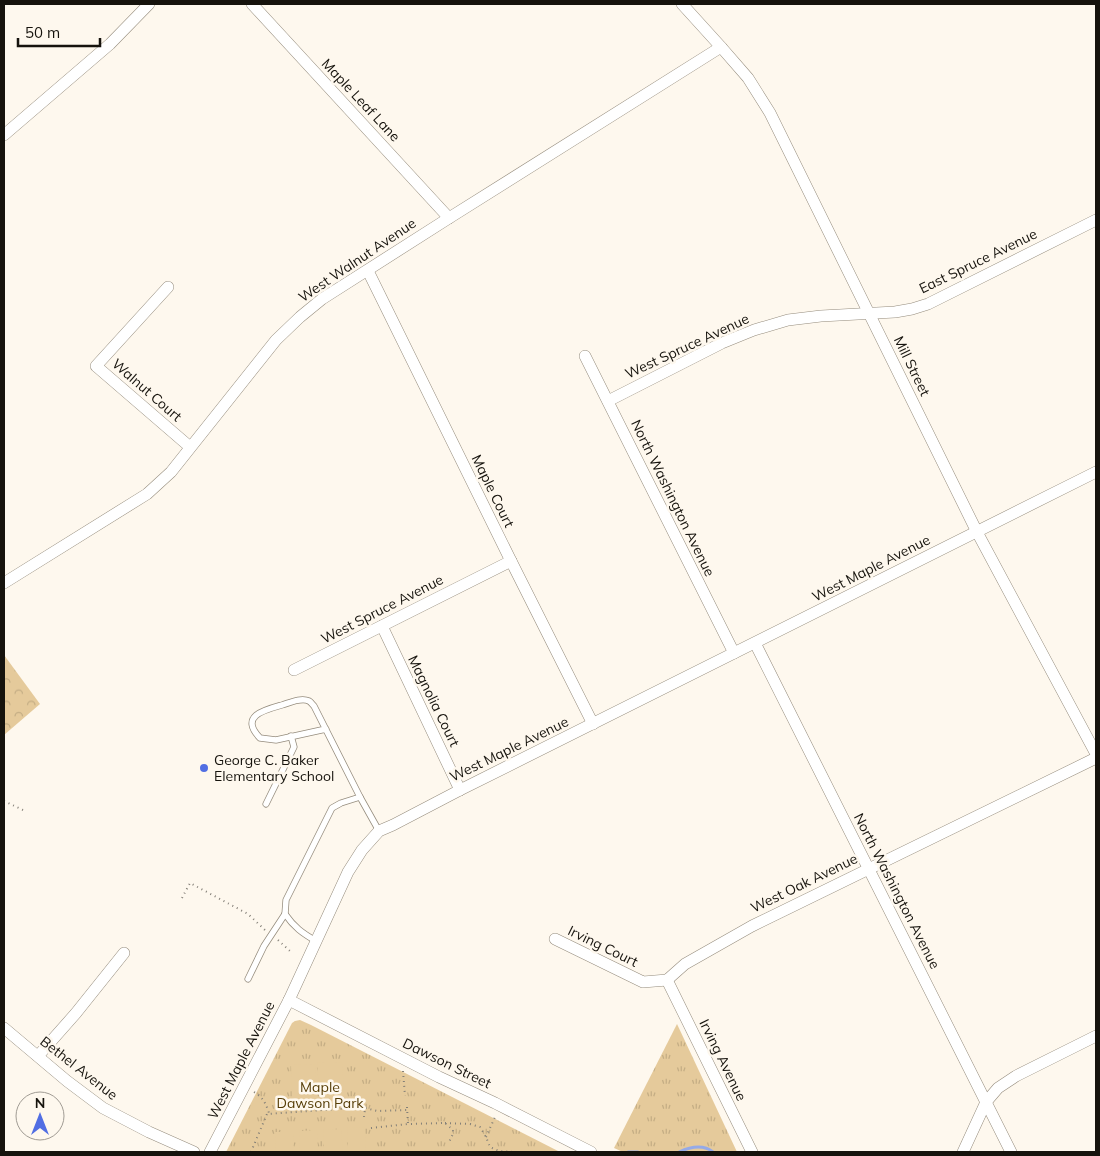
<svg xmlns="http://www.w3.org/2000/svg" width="1100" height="1156" viewBox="0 0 1100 1156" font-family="Mulish,sans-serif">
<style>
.forest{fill:url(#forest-crowns)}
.park{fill:url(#park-tufts)}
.pitch{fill:#e5ca9b}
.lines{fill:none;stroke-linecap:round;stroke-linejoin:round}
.stream{stroke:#95aae8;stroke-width:3}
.lane-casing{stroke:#958c7d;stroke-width:7}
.street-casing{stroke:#958c7d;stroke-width:12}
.path{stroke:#837f77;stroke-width:2;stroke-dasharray:1 4;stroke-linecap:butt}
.lane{stroke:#fff;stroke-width:5.5}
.street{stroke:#fff;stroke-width:11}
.poi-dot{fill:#516ee3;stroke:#fef8ee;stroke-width:2}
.labels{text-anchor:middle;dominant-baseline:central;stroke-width:5;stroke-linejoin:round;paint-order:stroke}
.street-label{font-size:14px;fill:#16130d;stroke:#fef8ee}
.poi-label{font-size:14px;fill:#16130d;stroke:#fef8ee;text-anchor:start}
.park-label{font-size:14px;fill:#563d07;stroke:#fef8ee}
</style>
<defs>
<pattern id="forest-crowns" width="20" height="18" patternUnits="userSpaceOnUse" patternTransform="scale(1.25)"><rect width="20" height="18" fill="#e5ca9b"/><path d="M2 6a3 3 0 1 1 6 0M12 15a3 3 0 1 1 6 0" fill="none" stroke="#c4ad84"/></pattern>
<pattern id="park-tufts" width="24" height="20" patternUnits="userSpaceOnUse" patternTransform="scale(1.25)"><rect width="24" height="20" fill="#e5ca9b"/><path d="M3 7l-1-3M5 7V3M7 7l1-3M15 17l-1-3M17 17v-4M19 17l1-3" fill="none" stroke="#c4ad84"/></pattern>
</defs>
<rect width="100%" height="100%" fill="#fef8ee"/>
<polygon class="forest" points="4,655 40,704 4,735"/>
<g class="park">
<polygon points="300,1020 311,1025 560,1152 226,1152 292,1023 295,1021"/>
<polygon points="677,1024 737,1152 623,1152 614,1148"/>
</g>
<g class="pitch">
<polygon points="342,1062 345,1104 320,1106 317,1063"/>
<polygon points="315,1064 317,1106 292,1107 291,1065"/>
<polygon points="365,1127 366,1152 348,1152 347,1128"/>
<polygon points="341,1129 343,1152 324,1152 323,1130"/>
<polygon points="317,1130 318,1152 300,1152 299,1131"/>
<polygon points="275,1132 293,1132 294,1152 276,1152"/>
</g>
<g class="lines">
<g class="stream">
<polyline points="628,1152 638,1152"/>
<path d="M 679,1152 C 690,1147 703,1144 713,1152"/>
</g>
<defs>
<g id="lane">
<path d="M 326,729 L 276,740 L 260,738 C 239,716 264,710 282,705 C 289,703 301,697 309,701 C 311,702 312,704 314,706 L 360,797 L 379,831"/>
<polyline points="266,804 294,747 291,736"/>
<path d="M 285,914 C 294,927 302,933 316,941"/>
<polyline points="248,979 264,946 285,914 286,900 332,808 341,803 360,797"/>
</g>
<g id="street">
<polyline points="252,4 449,218"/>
<polyline points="682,4 721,47 748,78 770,113 977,532 1096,754"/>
<polyline points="4,135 110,44 149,4"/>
<polyline points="368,271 511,561 593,724"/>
<polyline points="168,287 96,366 190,447"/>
<polyline points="585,356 734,653"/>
<polyline points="608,401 722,343 754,330 788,320 821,316 895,312 912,309 928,304 1096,220"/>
<polyline points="4,583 147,494 171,472 276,340 300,317 322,299 449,218 721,47"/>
<polyline points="382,626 460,790"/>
<polyline points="755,643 1011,1152"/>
<polyline points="294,670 511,561"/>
<polyline points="555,939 643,982 667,980"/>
<polyline points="667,980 685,964 752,926 1096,758"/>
<polyline points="667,980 752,1152"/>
<polyline points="289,1000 439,1077 495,1103 591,1152"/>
<polyline points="4,1028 67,1081 103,1108 149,1132 194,1152"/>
<polyline points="38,1056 76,1013 124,953"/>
<polyline points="210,1152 289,1000 348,872 362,850 379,831 393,825 460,790 1096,472"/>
<polyline points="963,1152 986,1102 998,1088 1016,1076 1096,1036"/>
</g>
</defs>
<use href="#lane" class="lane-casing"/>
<use href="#street" class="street-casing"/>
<g class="path">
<polyline points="4,801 23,810"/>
<polyline points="182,898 190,883 248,914 265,930"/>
<polyline points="278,940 291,952"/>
<polyline points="403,1071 405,1096"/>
<path d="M 254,1092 C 263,1097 266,1104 269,1113"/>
<polyline points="407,1107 408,1124 445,1123 453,1130 453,1134 449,1142"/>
<polyline points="364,1117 365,1109"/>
<polyline points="445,1123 470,1124 480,1127 486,1137 490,1147 499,1151 514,1152"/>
<polyline points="371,1128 408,1124"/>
<polyline points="486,1137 495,1117"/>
<polyline points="251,1152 267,1114 351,1108 365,1108 377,1111 407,1110"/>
</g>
<use href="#lane" class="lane"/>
<use href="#street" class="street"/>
</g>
<circle class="poi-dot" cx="204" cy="768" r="5"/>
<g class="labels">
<g class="street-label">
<text transform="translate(361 100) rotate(47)">Maple Leaf Lane</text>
<text transform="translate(357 260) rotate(-34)">West Walnut Avenue</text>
<text transform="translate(978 261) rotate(-26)">East Spruce Avenue</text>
<text transform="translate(687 346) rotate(-25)">West Spruce Avenue</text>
<text transform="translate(912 366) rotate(64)">Mill Street</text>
<text transform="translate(147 390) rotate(41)">Walnut Court</text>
<text transform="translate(493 491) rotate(64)">Maple Court</text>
<text transform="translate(673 498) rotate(64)">North Washington Avenue</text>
<text transform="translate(871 568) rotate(-27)">West Maple Avenue</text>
<text transform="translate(382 609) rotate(-27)">West Spruce Avenue</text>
<text transform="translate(434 701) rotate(64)">Magnolia Court</text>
<text transform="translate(509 749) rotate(-26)">West Maple Avenue</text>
<text transform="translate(804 883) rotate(-26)">West Oak Avenue</text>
<text transform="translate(897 891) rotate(63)">North Washington Avenue</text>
<text transform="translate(603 946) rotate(26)">Irving Court</text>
<text transform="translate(241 1060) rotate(-63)">West Maple Avenue</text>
<text transform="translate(723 1060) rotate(64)">Irving Avenue</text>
<text transform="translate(447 1063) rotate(26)">Dawson Street</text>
<text transform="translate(79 1068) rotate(38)">Bethel Avenue</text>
</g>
<g class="poi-label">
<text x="214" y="760">George C. Baker<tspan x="214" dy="16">Elementary School</tspan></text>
</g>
<g class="park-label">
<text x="320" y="1087">Maple<tspan x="320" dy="16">Dawson Park</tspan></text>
</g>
</g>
<rect width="1100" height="1156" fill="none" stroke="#16130d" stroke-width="10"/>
<g transform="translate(40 1116)"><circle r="24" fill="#fef8ee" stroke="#a19c94"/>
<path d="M0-4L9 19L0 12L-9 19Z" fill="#516ee3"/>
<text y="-8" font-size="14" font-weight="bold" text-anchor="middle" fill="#16130d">N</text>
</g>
<path d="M18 38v8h82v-8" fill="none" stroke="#16130d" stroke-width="2.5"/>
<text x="25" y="38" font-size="15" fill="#16130d" stroke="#fef8ee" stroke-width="4" paint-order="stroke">50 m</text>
</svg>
